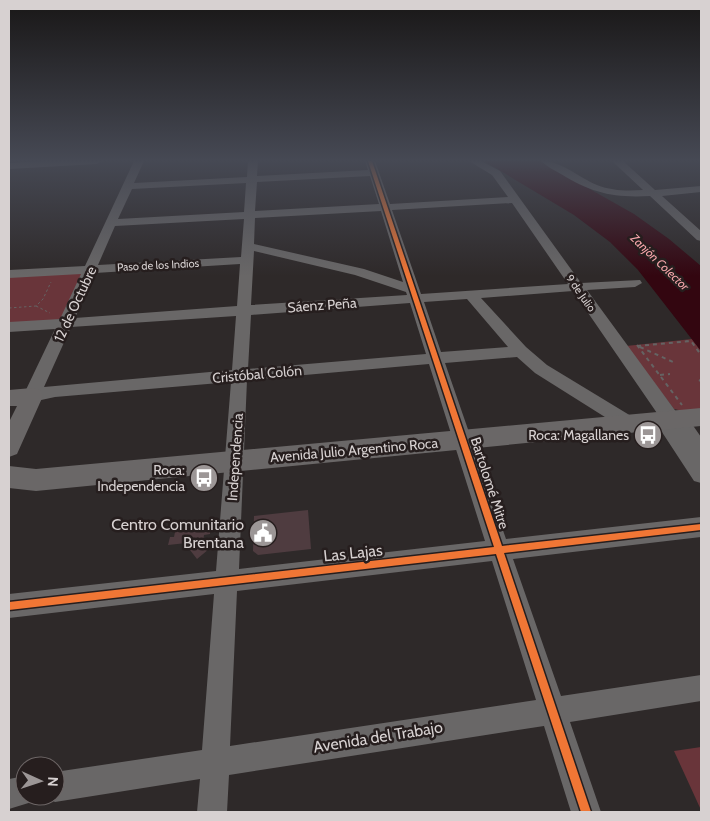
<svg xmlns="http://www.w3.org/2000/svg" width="710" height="821" viewBox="0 0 710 821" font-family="Cabin,sans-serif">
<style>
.green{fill:#69353a}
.water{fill:#330610}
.building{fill:#4f3c40}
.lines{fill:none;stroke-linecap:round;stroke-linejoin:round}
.path-far1{stroke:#656363;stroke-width:1;stroke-dasharray:2.5 2.5;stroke-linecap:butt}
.path{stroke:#656363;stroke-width:2;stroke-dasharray:4 4;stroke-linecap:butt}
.minor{fill:#696767;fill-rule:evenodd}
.major{fill:#6a6767;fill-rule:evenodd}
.cycleway-casing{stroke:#261e1e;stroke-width:3}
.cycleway{fill:#f07635;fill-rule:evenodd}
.labels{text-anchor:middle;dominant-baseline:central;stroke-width:5;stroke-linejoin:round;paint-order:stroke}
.far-street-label{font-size:11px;fill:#d7d1d1;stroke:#261e1e}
.far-water-label{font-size:12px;font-style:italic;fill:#f5a5aa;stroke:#261e1e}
.street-label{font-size:14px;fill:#d7d1d1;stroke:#261e1e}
.poi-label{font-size:14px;fill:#d7d1d1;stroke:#261e1e;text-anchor:end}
.near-poi-label{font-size:16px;fill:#d7d1d1;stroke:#261e1e;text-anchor:end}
.near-street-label{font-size:16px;fill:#d7d1d1;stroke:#261e1e}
</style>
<rect width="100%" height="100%" fill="#2e2929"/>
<g class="green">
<polygon points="85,271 62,318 53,321 9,324 9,276"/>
<polygon points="692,339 701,351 701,409 683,411 674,409 626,346"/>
<polygon points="701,747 701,810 674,751"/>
</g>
<polygon class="water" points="484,161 540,161 634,214 669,239 701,266 701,351 638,270 610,242 574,215"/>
<g class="building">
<polygon points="308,510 311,549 258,555 253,551 254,516"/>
<polygon points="211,522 210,534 204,535 203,542 209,549 197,559 190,550 196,545 196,542 168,545 170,537 174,537 175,532 197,529 198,523"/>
</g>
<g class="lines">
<g class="path-far1">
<polyline points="36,306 50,313"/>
<polyline points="9,308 36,306 43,299 51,282"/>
<polyline points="686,341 691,341"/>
</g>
<g class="path">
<polyline points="637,345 682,405"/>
<polyline points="637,346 691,341 701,355"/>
<polyline points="640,347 673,362"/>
<polyline points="660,375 670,374"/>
<polyline points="699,380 701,381"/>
</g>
<g class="minor">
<polygon points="46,161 102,161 97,164 9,169 9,163"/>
<path d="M 134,161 L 144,161 L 134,183 L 247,177 L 248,161 L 258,161 L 257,176 L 368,170 L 365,161 L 375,161 L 390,204 L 508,197 L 492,175 L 469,161 L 481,161 L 500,171 L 581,283 L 640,280 L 642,283 L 635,287 L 587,290 L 677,413 L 685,414 L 701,437 L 701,483 L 694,481 L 658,426 L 655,421 L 659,416 L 573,291 L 481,298 L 526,347 L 547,365 L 636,419 L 639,424 L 636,429 L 630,431 L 624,429 L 535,373 L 517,357 L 445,363 L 506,539 L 701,517 L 701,537 L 513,559 L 561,696 L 701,675 L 701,701 L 570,722 L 601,812 L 571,812 L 544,726 L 229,775 L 227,812 L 197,812 L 200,779 L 55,802 L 45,797 L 55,796 L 55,772 L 202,750 L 214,594 L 9,618 L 9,594 L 216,571 L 231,382 L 55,397 L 32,402 L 26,400 L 23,396 L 55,329 L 9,332 L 9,322 L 60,319 L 81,274 L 9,278 L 9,270 L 85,266 ZM 370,176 L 379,204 L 255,211 L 257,182 ZM 246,183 L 244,212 L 118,219 L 132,189 ZM 512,203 L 568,284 L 421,294 L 392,210 ZM 381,211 L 403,282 L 364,269 L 254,244 L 255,218 ZM 244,219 L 241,257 L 98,265 L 115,226 ZM 254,251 L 355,275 L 406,292 L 407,295 L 251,305 ZM 240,264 L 237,306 L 75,318 L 95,273 ZM 467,299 L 508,347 L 441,352 L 424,302 ZM 410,303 L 426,354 L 248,369 L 251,315 ZM 236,316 L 232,370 L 44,387 L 71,327 ZM 429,364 L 485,541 L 239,569 L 247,380 ZM 492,561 L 536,700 L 230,746 L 237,591 Z"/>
<path d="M 541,161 C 562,161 578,177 597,185 C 612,191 628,191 643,190 L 612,161 L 623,161 L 655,190 L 701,186 L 701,192 L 662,196 L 701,231 L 701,241 L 697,240 L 650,196 C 613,198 592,193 561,174 C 554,170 546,166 541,161 Z"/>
<polygon points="25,776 25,796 38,796 35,801 9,809 9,779"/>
</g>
<g class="major">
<polygon points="32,388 40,390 43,396 17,454 9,457 9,422 17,406 9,406 9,390"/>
<polygon points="701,408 701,426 36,491 9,488 9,466 36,469"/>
</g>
<defs>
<polygon id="cycleway" points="368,161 372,161 502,546 701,524 701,530 504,553 591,812 581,812 496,554 9,610 9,602 494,547"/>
</defs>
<use href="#cycleway" class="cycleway-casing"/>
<use href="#cycleway" class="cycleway"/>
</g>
<linearGradient id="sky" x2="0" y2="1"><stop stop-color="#191717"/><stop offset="0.58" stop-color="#464954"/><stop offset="1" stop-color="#464954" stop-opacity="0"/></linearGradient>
<rect width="710" height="276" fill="url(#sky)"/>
<defs>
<symbol id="bus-disc" viewBox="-11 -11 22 22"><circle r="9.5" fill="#9c9696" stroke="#261e1e"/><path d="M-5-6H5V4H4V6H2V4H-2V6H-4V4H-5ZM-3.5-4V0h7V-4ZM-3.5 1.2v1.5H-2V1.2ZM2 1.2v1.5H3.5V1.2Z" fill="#fff"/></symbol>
<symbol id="civic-disc" viewBox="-11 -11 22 22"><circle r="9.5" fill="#9c9696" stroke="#261e1e"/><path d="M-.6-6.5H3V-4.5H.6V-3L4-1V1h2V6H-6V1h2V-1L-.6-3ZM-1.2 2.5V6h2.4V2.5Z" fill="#fff"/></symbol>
</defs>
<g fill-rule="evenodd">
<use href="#bus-disc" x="632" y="419" width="32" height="32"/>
<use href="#bus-disc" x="188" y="462" width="32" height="32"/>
<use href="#civic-disc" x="247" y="517" width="32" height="32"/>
</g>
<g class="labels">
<g class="far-street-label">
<text transform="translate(158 265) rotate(-3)">Paso de los Indios</text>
<text transform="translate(581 293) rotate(55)">9 de Julio</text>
</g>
<g class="far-water-label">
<text transform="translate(660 262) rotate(44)">Zanjón Colector</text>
</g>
<g class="street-label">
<text transform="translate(75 304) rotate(-65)">12 de Octubre</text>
<text transform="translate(322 305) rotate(-4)">Sáenz Peña</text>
<text transform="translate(257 374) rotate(-5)">Cristóbal Colón</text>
<text transform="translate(354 450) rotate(-5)">Avenida Julio Argentino Roca</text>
<text transform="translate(235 457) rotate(-86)">Independencia</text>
<text transform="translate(490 483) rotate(72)">Bartolomé Mitre</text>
</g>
<g class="poi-label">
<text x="629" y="435">Roca: Magallanes</text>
<text x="185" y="470">Roca:<tspan x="185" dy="16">Independencia</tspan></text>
</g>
<g class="near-poi-label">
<text x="244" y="524">Centro Comunitario<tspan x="244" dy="18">Brentana</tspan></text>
</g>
<g class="near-street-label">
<text transform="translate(353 553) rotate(-6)">Las Lajas</text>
<text transform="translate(378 737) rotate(-9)">Avenida del Trabajo</text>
</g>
</g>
<rect width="710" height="821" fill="none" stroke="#d7d1d1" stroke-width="20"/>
<g transform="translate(40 781) rotate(93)"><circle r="24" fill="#261e1e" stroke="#6d6666"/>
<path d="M0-4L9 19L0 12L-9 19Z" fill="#9c9696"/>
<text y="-8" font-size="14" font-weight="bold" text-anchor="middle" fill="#d7d1d1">N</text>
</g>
</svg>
